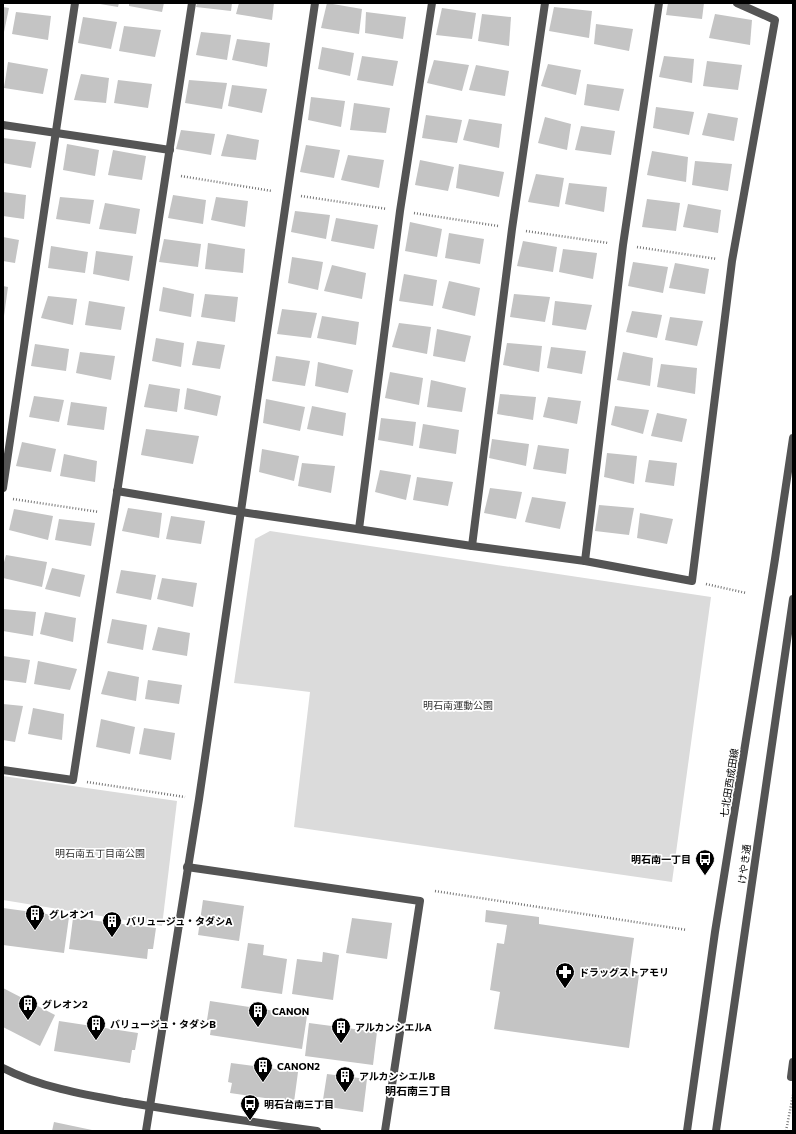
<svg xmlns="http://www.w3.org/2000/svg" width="796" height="1134" viewBox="0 0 796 1134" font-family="Commissioner,'Noto Sans JP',sans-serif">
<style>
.green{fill:#dbdbdb}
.building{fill:#c4c4c4}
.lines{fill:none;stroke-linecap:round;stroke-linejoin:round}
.path{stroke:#767676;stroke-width:2.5;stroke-dasharray:1 2;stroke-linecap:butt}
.minor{stroke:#545454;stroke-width:8}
.tertiary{stroke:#545454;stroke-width:8}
.labels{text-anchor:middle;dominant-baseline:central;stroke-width:3.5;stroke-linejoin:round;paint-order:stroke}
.park-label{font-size:10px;fill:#323232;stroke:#fff}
.street-label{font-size:10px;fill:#000;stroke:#fff}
.poi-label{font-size:10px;font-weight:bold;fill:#000;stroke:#fff;text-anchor:start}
.neighbourhood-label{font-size:11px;font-weight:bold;fill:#000;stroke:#fff}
</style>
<rect width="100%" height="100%" fill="#fff"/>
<g class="green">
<polygon points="270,531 711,597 672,882 294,827 310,692 234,683 255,539"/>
<polygon points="3,776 177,801 162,926 3,900"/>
</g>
<g class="building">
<polygon points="100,3 119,3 118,7 100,4"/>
<polygon points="129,3 164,3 162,12 129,6"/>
<polygon points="197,3 232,3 231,11 196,7"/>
<polygon points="239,3 274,3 272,20 236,14"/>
<polygon points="327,3 362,9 359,34 321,28"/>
<polygon points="668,3 704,3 702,19 666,15"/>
<polygon points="3,7 9,8 4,32 3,32"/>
<polygon points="554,7 592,11 589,38 549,31"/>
<polygon points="442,8 476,13 472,39 436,35"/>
<polygon points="16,12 51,16 48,40 12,34"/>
<polygon points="366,12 406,17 403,39 365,33"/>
<polygon points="482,14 511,17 509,46 478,41"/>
<polygon points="715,14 752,20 750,45 709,38"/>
<polygon points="83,17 117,22 111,49 78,43"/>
<polygon points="596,24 633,29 629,51 594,44"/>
<polygon points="124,26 161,30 155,57 119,51"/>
<polygon points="201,32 231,35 227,60 196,55"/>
<polygon points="237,39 270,43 267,67 232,60"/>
<polygon points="322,47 354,53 350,76 318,69"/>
<polygon points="362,56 398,61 393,86 357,80"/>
<polygon points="664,56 694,59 692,83 659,77"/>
<polygon points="434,60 469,65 462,91 427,83"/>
<polygon points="707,61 742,65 738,90 703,86"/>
<polygon points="8,62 48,69 43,94 4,88"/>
<polygon points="548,64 581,70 576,95 541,86"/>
<polygon points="476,65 509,71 505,96 469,90"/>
<polygon points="81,74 109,78 106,103 74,100"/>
<polygon points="118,80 152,84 148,108 114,103"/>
<polygon points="189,80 227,83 222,109 185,103"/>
<polygon points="587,84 624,89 619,111 584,105"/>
<polygon points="232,85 267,89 262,113 228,106"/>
<polygon points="311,97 345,101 341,127 308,120"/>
<polygon points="354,103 390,108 386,133 350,130"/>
<polygon points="656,107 694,112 689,135 653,128"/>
<polygon points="708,113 738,118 734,141 702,135"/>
<polygon points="426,115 462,120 457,143 422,138"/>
<polygon points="545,117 571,124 567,150 538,143"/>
<polygon points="469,119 502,124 499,148 463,140"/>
<polygon points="581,126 615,131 611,155 575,150"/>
<polygon points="181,130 215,134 211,155 176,149"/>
<polygon points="227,134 259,140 256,160 221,156"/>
<polygon points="3,138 36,142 31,168 3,163"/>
<polygon points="67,144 99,150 95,176 63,170"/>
<polygon points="306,145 340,150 334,178 300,172"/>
<polygon points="113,150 146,156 142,180 108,175"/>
<polygon points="652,151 688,157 686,182 647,175"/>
<polygon points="348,155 384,160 379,188 341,180"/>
<polygon points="420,160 454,167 448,191 415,185"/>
<polygon points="695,161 732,164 728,191 692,185"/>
<polygon points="459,164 504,172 499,197 456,188"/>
<polygon points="536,174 564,178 559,207 528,202"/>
<polygon points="569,183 607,187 604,212 565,204"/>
<polygon points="3,192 26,195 24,219 3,216"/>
<polygon points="173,195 206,200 203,224 168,218"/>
<polygon points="60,197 94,200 90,224 56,219"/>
<polygon points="216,197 248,201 245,227 211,220"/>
<polygon points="647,199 680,203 676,231 642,227"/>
<polygon points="105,203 140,209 136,234 99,229"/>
<polygon points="688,204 721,210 718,233 683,227"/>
<polygon points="295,211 330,215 326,239 291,232"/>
<polygon points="336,218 378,225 374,249 331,241"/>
<polygon points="410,222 442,229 437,257 405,251"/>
<polygon points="449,233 484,239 480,264 445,258"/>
<polygon points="3,237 19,240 15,263 3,261"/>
<polygon points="164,239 201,244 198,267 159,262"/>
<polygon points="523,241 557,247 553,272 517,266"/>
<polygon points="208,243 245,249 243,273 205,269"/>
<polygon points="51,246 88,252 85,273 48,268"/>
<polygon points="563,249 597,253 593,279 559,272"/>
<polygon points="96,251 133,256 129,281 93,274"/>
<polygon points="292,257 323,262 318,290 288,283"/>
<polygon points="633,262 668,267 663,293 628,286"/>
<polygon points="675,263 709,269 705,294 669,288"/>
<polygon points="332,265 366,273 362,299 324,291"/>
<polygon points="404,274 437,280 433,306 399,301"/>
<polygon points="449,281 480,288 475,316 442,308"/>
<polygon points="3,286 8,287 4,316 3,316"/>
<polygon points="163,287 194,294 191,317 159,311"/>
<polygon points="205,294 238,297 235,322 201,317"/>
<polygon points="514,294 550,297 545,322 510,317"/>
<polygon points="48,296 77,299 73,325 41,318"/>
<polygon points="89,301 125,307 121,330 85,325"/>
<polygon points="555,301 592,305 586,330 552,325"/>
<polygon points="282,309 317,313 311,338 277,334"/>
<polygon points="632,311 662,315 657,338 626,332"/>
<polygon points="322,316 359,322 356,345 317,338"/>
<polygon points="670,317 703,321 697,346 665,340"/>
<polygon points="399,323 431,327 427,354 392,347"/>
<polygon points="437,329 471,336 465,362 433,356"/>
<polygon points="156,338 184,343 181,367 152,361"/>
<polygon points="197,341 225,345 220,369 192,365"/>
<polygon points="507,343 542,346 539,372 503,365"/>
<polygon points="35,344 69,349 66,371 31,366"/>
<polygon points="551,347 586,351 582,374 547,368"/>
<polygon points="80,352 115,356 111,380 76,373"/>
<polygon points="623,352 653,358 650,386 617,380"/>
<polygon points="276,356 310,361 305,386 272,381"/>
<polygon points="318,362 353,370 348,393 315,386"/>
<polygon points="661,364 697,368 695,394 657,387"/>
<polygon points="390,372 423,378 419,405 385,398"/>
<polygon points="431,380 466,388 462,412 427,407"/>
<polygon points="149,384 180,389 177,412 144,407"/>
<polygon points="187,388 221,396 217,416 184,409"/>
<polygon points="500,394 536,397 533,420 497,414"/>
<polygon points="34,396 64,400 59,422 29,417"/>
<polygon points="548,397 581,401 577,424 543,417"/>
<polygon points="266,399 305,407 300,431 263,423"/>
<polygon points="71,402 107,407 104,430 67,425"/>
<polygon points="312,406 346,413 343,436 307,429"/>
<polygon points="615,406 649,410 643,434 611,425"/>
<polygon points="657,413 687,419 682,442 651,436"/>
<polygon points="381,418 416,422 413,446 378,440"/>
<polygon points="423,424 459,430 456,454 419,448"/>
<polygon points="146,429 199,436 193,464 141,455"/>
<polygon points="492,439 529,444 526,466 489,458"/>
<polygon points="22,442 56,449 51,472 16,466"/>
<polygon points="538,445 569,449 566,474 533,469"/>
<polygon points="262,449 299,456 294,481 259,472"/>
<polygon points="607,453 637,456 634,484 604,477"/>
<polygon points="64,454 97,461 95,482 60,476"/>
<polygon points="649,460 677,463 674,486 645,482"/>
<polygon points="302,463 335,466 331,493 298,486"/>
<polygon points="380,470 411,475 406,500 375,492"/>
<polygon points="417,477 453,482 448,506 413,500"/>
<polygon points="490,488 522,492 516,519 484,513"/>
<polygon points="532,497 566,502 560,529 525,522"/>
<polygon points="599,505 634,508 629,535 595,531"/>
<polygon points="128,508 162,513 159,538 122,531"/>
<polygon points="14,509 53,516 48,540 9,530"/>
<polygon points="640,513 673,519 667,544 637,538"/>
<polygon points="171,516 205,521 201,544 166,539"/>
<polygon points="59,519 95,523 91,546 55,540"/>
<polygon points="6,555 47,562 42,587 3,578 3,566"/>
<polygon points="52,568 85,575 80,597 45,589"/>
<polygon points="121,570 156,575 151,600 116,593"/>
<polygon points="162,578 197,583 193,607 157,599"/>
<polygon points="3,609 36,612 33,636 3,631"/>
<polygon points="45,612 76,618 73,642 40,634"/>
<polygon points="112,619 147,625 143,650 107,643"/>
<polygon points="158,627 190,633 187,656 152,650"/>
<polygon points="3,656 30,660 26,683 3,680"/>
<polygon points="38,661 77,669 70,690 34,684"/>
<polygon points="108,671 139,677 136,701 101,694"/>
<polygon points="148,680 182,685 179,704 145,699"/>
<polygon points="3,704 23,706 15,742 3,740"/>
<polygon points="33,708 64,714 62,740 28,734"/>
<polygon points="101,719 135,727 130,754 96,747"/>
<polygon points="144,728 175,733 171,760 139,754"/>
<polygon points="203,900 244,906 239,941 198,935"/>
<polygon points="3,908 69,917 64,953 3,945"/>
<polygon points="486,910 539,917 539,924 634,938 629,973 639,975 629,1048 494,1029 500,992 490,990 497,943 504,944 507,925 485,922"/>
<polygon points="73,918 156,928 153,949 148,949 147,959 69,949"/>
<polygon points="352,918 392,923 387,959 346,953"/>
<polygon points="248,943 264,945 263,955 287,959 282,994 241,988"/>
<polygon points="323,952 339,955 333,1000 292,994 297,959 322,962"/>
<polygon points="3,988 55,1015 40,1046 3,1027"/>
<polygon points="210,1001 307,1016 302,1049 210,1035 212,1021 207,1020"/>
<polygon points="59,1021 138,1033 135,1050 132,1050 130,1063 54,1051"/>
<polygon points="309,1023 377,1032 373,1065 305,1056"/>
<polygon points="231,1063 298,1072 294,1102 230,1093 232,1083 228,1082"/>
<polygon points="327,1074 367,1079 363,1112 322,1106"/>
<polygon points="54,1122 92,1130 92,1131 52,1131"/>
</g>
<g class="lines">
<g class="path">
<polyline points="181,176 272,191"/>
<polyline points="301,196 387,209"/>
<polyline points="414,213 498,226"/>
<polyline points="526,231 608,243"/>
<polyline points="637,247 717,259"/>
<polyline points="13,499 99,512"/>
<polyline points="706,584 746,593"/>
<polyline points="87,782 185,797"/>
<polyline points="435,891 687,930"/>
<polyline points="786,1131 793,1095"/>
</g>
<g class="minor">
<polyline points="3,125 170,150"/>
<polyline points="3,488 75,3"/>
<polyline points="117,491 241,512 472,546 585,561 692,581 732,261 775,20 737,3"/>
<polyline points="359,529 400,211 432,3"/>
<polyline points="472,546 512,229 545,3"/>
<polyline points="585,561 623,245 659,3"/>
<polyline points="3,770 73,780 192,3"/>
<polyline points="187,867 420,901 385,1131"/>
<polyline points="793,1062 791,1077 793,1077"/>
<polyline points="146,1131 199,799 315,3"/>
</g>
<g class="tertiary">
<path d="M 3,1068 C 39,1087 86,1095 125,1102 C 189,1113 253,1122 317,1131"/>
<polyline points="687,1131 715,932 775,559 793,438"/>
<polyline points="716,1131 793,599"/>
</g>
</g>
<defs>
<symbol id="bus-pin" viewBox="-11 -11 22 30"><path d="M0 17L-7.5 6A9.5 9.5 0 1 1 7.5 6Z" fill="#000" stroke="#fff"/><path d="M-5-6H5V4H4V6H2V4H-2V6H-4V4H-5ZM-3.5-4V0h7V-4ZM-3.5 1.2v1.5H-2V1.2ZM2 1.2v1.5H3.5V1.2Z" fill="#fff"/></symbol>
<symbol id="building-pin" viewBox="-11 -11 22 30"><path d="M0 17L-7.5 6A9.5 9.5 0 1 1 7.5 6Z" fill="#000" stroke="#fff"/><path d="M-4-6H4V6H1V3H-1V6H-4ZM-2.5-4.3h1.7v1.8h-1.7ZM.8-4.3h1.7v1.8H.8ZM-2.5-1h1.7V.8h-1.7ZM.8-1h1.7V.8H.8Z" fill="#fff"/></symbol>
<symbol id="pharmacy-pin" viewBox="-11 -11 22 30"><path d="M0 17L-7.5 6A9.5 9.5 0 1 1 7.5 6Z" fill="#000" stroke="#fff"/><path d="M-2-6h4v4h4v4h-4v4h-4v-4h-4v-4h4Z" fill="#fff"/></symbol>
</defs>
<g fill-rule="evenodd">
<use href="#bus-pin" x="694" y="848" width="22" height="30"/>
<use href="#building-pin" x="24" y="903" width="22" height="30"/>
<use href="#building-pin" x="101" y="910" width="22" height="30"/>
<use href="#pharmacy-pin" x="554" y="961" width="22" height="30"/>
<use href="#building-pin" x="17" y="993" width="22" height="30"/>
<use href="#building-pin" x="247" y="1000" width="22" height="30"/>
<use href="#building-pin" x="85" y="1013" width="22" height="30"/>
<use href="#building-pin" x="330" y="1016" width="22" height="30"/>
<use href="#building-pin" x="252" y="1055" width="22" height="30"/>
<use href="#building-pin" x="334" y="1065" width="22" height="30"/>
<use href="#bus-pin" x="239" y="1093" width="22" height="30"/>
</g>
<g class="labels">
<g class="park-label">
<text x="458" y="705">明石南運動公園</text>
<text x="100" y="853">明石南五丁目南公園</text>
</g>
<g class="street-label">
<text transform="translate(729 783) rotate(-81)">七北田西成田線</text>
<text transform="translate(744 864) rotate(-82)">けやき通</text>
</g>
<g class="poi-label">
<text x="691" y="859" text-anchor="end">明石南一丁目</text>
<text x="49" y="914">グレオン1</text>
<text x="126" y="921">バリュージュ・タダシA</text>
<text x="579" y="972">ドラッグストアモリ</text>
<text x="42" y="1004">グレオン2</text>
<text x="272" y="1011">CANON</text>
<text x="110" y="1024">バリュージュ・タダシB</text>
<text x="355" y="1027">アルカンシエルA</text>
<text x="277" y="1066">CANON2</text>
<text x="359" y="1076">アルカンシエルB</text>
<text x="264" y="1104">明石台南三丁目</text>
</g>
<g class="neighbourhood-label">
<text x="418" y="1090">明石南三丁目</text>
</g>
</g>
<rect width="796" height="1134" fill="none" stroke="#000000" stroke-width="8"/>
</svg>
